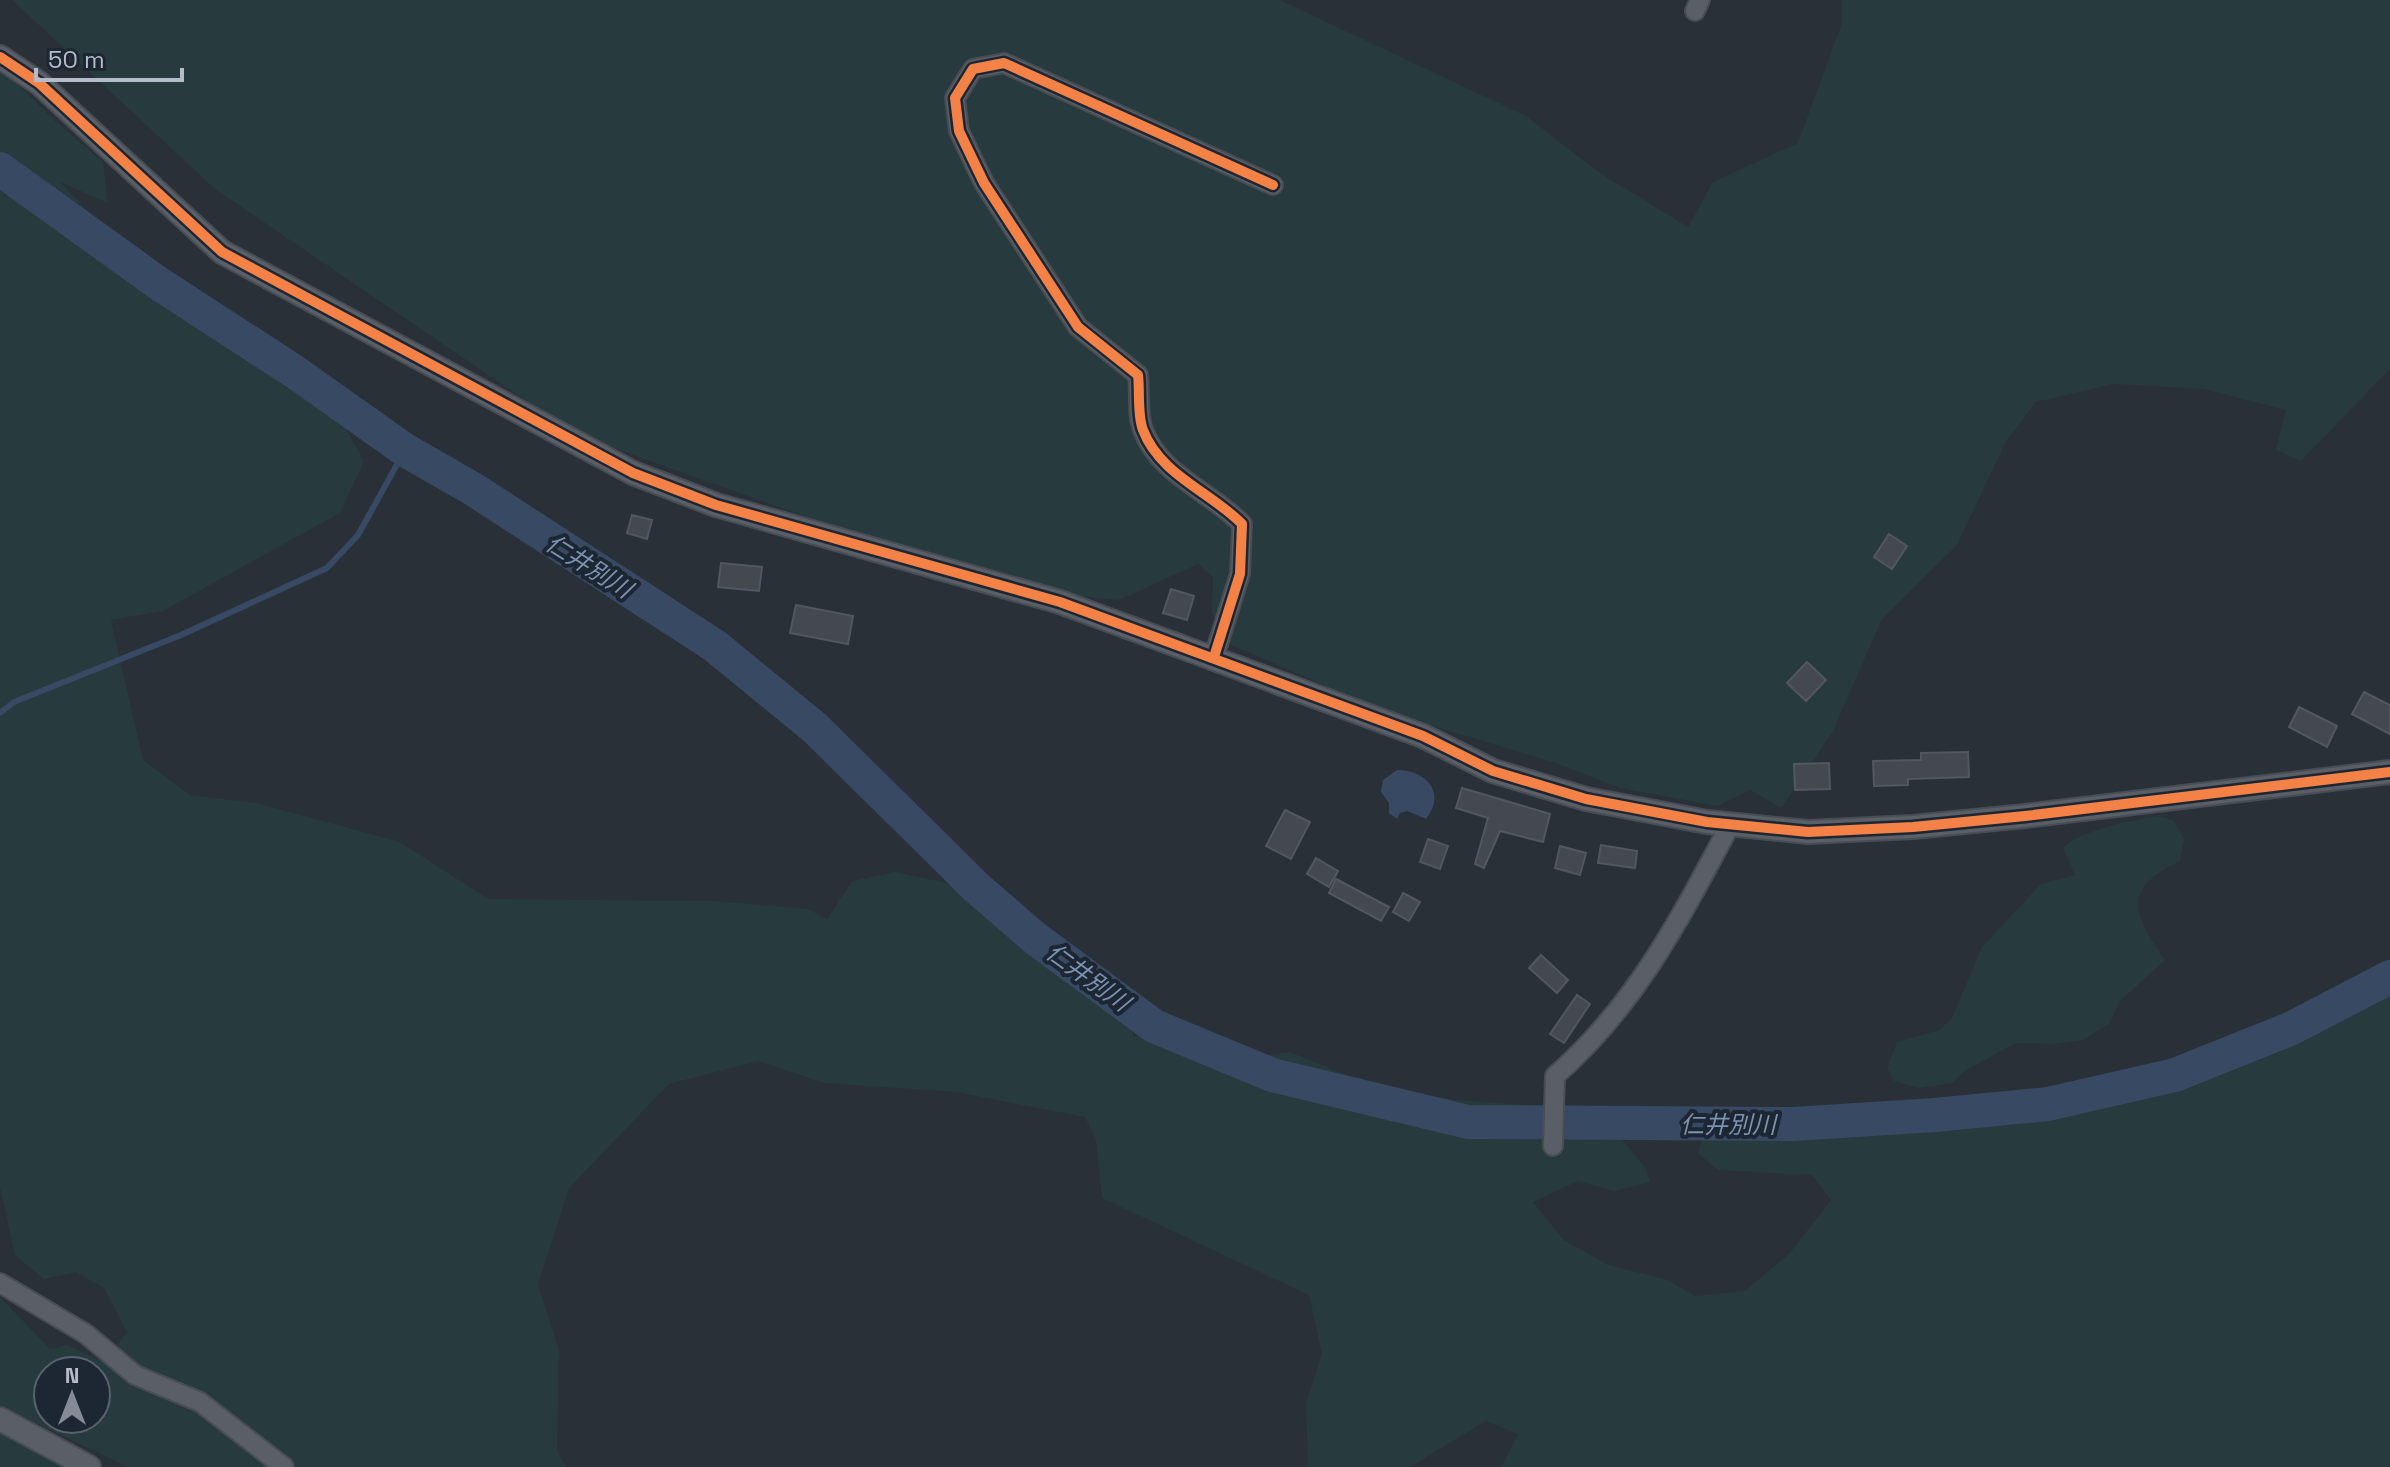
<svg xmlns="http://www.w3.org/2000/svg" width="2390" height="1467" viewBox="0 0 2390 1467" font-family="'Space Grotesk','Noto Sans JP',sans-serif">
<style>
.green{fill:#273a3e;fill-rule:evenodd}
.water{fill:#384963}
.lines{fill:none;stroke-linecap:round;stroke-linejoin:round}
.stream{stroke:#384963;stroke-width:6}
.river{stroke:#384963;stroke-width:34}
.building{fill:#444950;stroke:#52575f;stroke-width:2}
.minor-casing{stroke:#484c53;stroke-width:22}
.tertiary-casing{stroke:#484c53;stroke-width:26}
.minor{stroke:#5a5e66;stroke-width:18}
.tertiary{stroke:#5a5e66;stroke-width:22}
.cycleway-casing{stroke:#1d2633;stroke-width:15}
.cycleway{stroke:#f48246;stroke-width:10}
.labels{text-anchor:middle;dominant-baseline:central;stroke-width:8;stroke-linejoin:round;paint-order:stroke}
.water-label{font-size:24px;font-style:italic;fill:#7c92b1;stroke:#1d2633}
</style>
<rect width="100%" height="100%" fill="#2a3038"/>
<g class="green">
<polygon points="12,0 1280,0 1526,116 1600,173 1688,227 1713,182 1798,143 1842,23 1842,0 2390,0 2390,369 2301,461 2276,450 2286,410 2204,389 2113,384 2036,402 2005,443 1957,545 1882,619 1832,733 1781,808 1750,790 1717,806 1620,788 1556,763 1381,710 1232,645 1212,614 1213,577 1198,564 1119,600 1078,596 899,550 575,434 215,189"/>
<path d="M 0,67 L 55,121 L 103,162 L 108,203 L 60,182 L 102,226 L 158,267 L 218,334 L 335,410 L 364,461 L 340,513 L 163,611 L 111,620 L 143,760 L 190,795 L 256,803 L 400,842 L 488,899 L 713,901 L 808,909 L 827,919 L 852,881 L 895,872 L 961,886 L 1063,978 L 1131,1027 L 1134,1037 L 1177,1018 L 1257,1056 L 1290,1052 L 1381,1089 L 1457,1100 L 1597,1110 L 1645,1167 L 1650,1182 L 1614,1191 L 1578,1181 L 1533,1202 L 1564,1240 L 1608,1265 L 1668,1280 L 1695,1296 L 1745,1291 L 1789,1254 L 1831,1200 L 1812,1175 L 1718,1170 L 1698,1153 L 1703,1136 L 2014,1125 L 2133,1098 L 2228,1065 L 2288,1019 L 2390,984 L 2390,1467 L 1501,1467 L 1518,1434 L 1486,1421 L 1410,1467 L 1308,1467 L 1306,1403 L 1322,1354 L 1309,1295 L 1102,1198 L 1096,1140 L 1085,1117 L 956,1092 L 825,1083 L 758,1061 L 669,1084 L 569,1188 L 538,1285 L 559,1350 L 557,1451 L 566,1467 L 128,1467 L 0,1406 L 0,1297 L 50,1349 L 67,1345 L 103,1362 L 127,1332 L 104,1288 L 76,1272 L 44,1279 L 15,1255 L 0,1187 ZM 48,1371 L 96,1371 L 96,1419 L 48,1419 Z"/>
<path d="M 2159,816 L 2174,821 L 2184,839 L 2180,861 C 2121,889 2133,913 2165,960 L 2120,1001 L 2109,1024 L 2082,1040 L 2054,1044 L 2016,1043 L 1966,1070 L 1952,1083 L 1919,1088 L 1894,1081 L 1887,1068 L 1897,1042 L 1939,1030 L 1952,1018 L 1982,947 L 2041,884 L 2075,875 L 2063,848 C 2078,831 2135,819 2159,816 Z"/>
<polygon points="0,1432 61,1467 0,1467"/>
</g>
<path class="water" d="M 1397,770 C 1426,770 1447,793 1426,819 L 1407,811 L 1400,813 L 1397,819 L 1389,813 L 1389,803 L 1381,792 L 1383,780 Z"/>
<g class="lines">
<polyline class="stream" points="0,713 14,702 181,635 327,568 358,535 405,450"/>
<polyline class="river" points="0,169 158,283 295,372 405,450 473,489 715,646 815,728 977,888 1036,939 1154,1026 1272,1075 1468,1122 1794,1124 1935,1115 2048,1104 2175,1075 2290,1029 2390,977"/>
</g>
<g class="building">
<polygon points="632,515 652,520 647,539 627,533"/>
<polygon points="1889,534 1907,546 1892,569 1874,557"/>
<polygon points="721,563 762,567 759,591 718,587"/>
<polygon points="1171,589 1194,596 1187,620 1163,613"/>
<polygon points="796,605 853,616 848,644 790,633"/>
<polygon points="1807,662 1826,680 1806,701 1787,683"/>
<polygon points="2364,692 2390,705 2390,734 2352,714"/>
<polygon points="2299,707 2337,726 2327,747 2289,727"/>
<polygon points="1968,752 1969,777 1908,779 1908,785 1874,786 1873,761 1921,760 1921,753"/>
<polygon points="1829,763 1830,789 1795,790 1794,764"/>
<polygon points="1462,788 1550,814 1543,842 1500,831 1484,868 1475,864 1488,818 1456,808"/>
<polygon points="1285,810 1310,822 1291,859 1266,846"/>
<polygon points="1428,839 1448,846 1440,869 1420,862"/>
<polygon points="1601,845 1637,851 1635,868 1598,863"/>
<polygon points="1560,846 1586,853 1580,875 1555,868"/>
<polygon points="1316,858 1338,871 1329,887 1307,874"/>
<polygon points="1336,879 1389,907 1381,921 1329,893"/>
<polygon points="1403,893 1420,902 1409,921 1393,912"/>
<polygon points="1541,955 1568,980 1557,993 1529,968"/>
<polygon points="1577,995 1590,1004 1564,1043 1550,1034"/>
</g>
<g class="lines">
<defs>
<g id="minor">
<polyline points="1695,11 1700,0"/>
<path d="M 1214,657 L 1240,574 L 1242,524 C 1211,492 1160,475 1143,430 C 1137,415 1140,391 1138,375 L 1078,327 L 984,183 L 959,131 L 955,98 L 973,69 L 1004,63 L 1273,185"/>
<path d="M 1553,1146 L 1555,1076 C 1636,1005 1680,919 1730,825"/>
<polyline points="0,1283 86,1334 135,1375 200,1402 284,1467"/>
</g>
<g id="tertiary">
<polyline points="0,57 39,83 222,252 633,473 716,505 1060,602 1423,736 1493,771 1586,799 1707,822 1808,832 1913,827 2025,816 2390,772"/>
<polyline points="0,1419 89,1467"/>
</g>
</defs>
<use href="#minor" class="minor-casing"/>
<use href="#tertiary" class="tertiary-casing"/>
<use href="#minor" class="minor"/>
<use href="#tertiary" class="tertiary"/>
<defs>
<g id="cycleway">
<polyline points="0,57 39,83 222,252 633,473 716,505 1060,602 1423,736 1493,771 1586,799 1707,822 1808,832 1913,827 2025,816 2390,772"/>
<path d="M 1214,657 L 1240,574 L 1242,524 C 1211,492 1160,475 1143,430 C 1137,415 1140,391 1138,375 L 1078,327 L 984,183 L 959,131 L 955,98 L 973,69 L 1004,63 L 1273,185"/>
</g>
</defs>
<use href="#cycleway" class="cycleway-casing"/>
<use href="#cycleway" class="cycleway"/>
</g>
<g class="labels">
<g class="water-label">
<text transform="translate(589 566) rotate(32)">仁井別川</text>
<text transform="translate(1088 977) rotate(36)">仁井別川</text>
<text x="1728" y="1124">仁井別川</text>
</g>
</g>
<g transform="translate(72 1395)"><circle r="38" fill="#1d2633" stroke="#59626f" stroke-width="2"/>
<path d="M0-6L14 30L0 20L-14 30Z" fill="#848b96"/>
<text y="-12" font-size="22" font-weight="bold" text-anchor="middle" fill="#b4bcc9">N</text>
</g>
<path d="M36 68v12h146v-12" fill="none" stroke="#b4bcc9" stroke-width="4"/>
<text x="48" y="68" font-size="24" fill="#b4bcc9" stroke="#1d2633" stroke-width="6" paint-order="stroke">50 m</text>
</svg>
